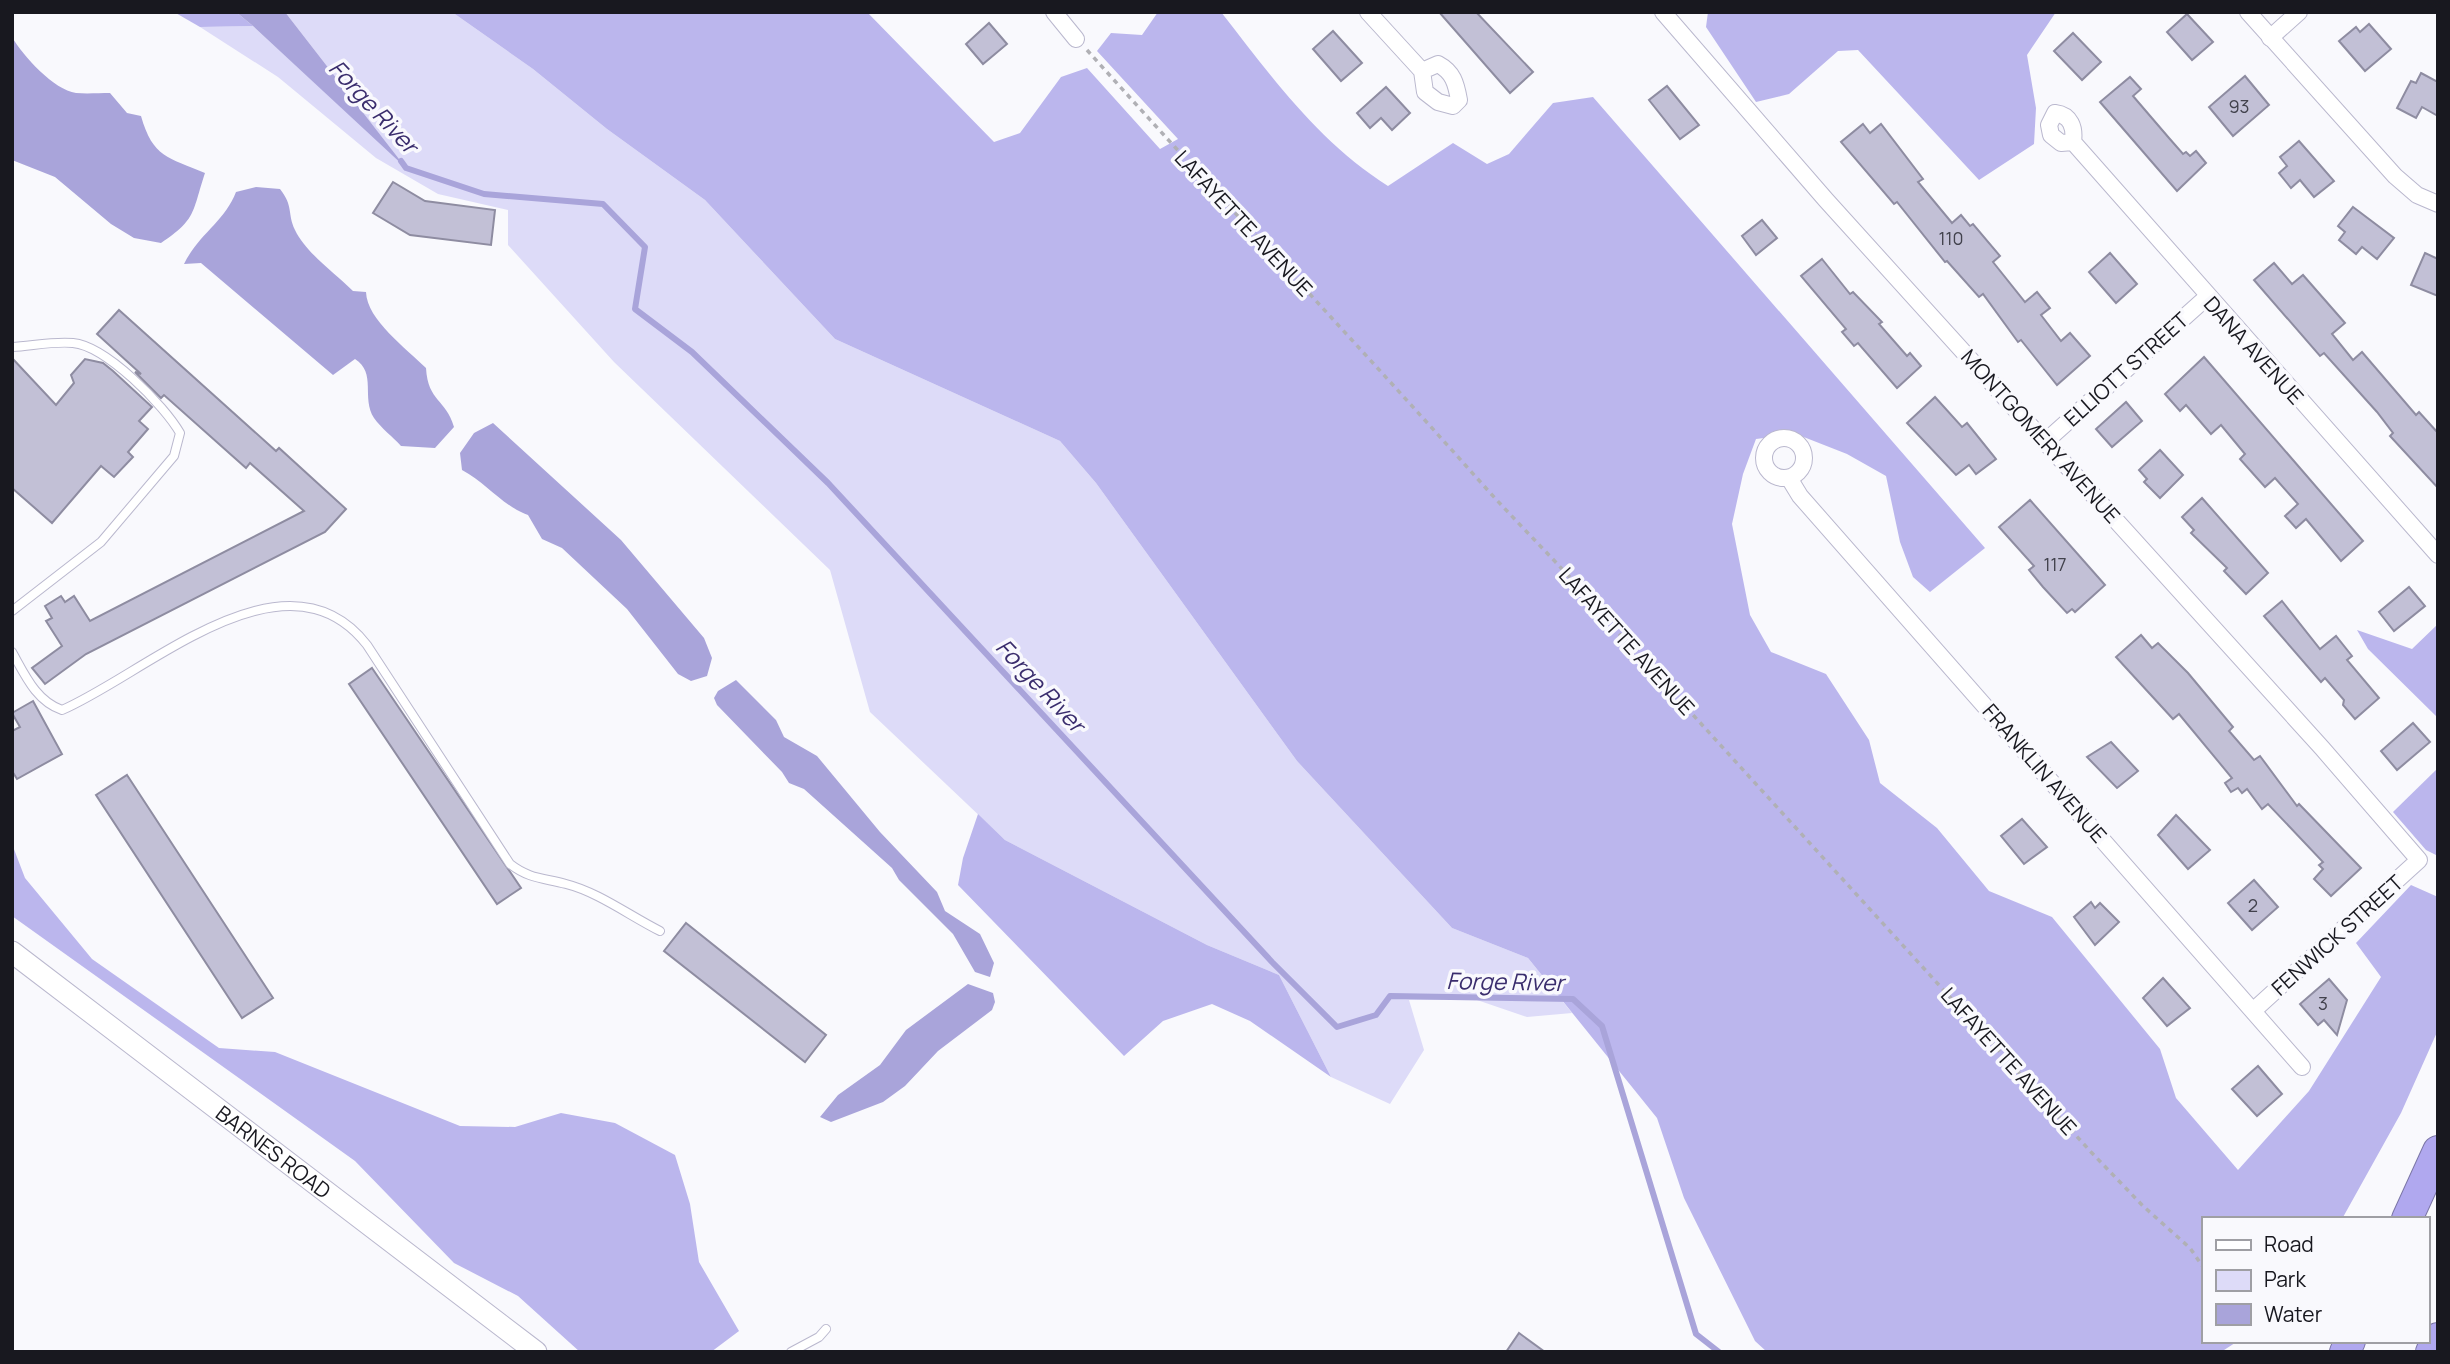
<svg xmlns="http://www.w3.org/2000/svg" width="2450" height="1364" viewBox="0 0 2450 1364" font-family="Manrope,sans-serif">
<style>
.green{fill:#dddbf8}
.forest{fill:#bbb6ed}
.water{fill:#a9a4da}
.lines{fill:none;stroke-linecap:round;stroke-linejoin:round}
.stream{stroke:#a9a4da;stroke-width:6}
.building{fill:#c2c0d6;stroke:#8e8ca1;stroke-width:2}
.service-casing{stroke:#bab8ce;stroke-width:10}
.minor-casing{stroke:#bab8ce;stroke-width:18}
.tertiary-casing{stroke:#bab8ce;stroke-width:23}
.motorway-casing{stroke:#7b76a6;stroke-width:32}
.path{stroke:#b0b0b5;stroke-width:3.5;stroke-dasharray:5 5;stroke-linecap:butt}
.service{stroke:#fff;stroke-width:8}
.minor{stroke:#fff;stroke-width:16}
.tertiary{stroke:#fff;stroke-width:21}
.motorway{stroke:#b0a8ef;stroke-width:30}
.labels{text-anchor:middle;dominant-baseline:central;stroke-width:7;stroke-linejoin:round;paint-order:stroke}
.number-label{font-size:18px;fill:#42424d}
.street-label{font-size:21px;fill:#18181f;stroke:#f9f9fd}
.water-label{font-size:23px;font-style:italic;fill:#3a2d6d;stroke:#f9f9fd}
</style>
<rect width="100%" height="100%" fill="#f9f9fd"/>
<polygon class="green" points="285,12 452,12 533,69 607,129 705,200 835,339 1060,441 1096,483 1297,761 1452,928 1528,958 1572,1013 1527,1017 1477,1000 1409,1000 1424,1050 1390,1104 1331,1077 1279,975 1207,945 1005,840 870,712 830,570 614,362 508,245 508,210 438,194 376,158 278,77 200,27 253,26 402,163"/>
<g class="forest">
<polygon points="174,12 236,12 253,26 200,27"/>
<path d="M 452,12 L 867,12 L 994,142 L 1020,133 L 1061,77 L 1087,68 L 1160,149 L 1178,139 L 1097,51 L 1111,33 L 1142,35 L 1158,12 L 1221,12 C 1271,76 1318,142 1388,186 L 1453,143 L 1487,164 L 1509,154 L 1553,103 L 1593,97 L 1985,548 L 1930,592 L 1913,577 L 1900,542 L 1886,476 L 1847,454 L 1796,434 L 1756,439 L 1743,474 L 1732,524 L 1750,615 L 1771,652 L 1826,674 L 1869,740 L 1880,783 L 1937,828 L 1989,891 L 2052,917 L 2160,1049 L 2176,1098 L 2238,1170 L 2309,1091 L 2381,977 L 2356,943 L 2411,885 L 2438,897 L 2438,1030 L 2401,1113 L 2342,1219 L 2203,1219 L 2203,1341 L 2238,1341 L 2221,1352 L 1767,1352 L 1755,1341 L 1684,1198 L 1657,1118 L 1528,958 L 1452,928 L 1297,761 L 1096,483 L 1060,441 L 835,339 L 705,200 L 607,129 L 533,69 Z"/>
<polygon points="1708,12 2056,12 2027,55 2036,108 2034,144 1979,180 1858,50 1838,51 1789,94 1756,102 1706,27"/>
<polygon points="2438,624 2438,718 2368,649 2357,630 2412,649"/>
<polygon points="2438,768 2438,856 2426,850 2393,812"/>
<polygon points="978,814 1005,840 1207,945 1279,975 1331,1077 1250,1021 1212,1004 1163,1021 1124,1056 958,885 963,858"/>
<polygon points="12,844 25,878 92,959 219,1048 275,1052 460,1126 515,1127 561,1113 615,1123 675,1155 690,1204 699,1262 739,1331 711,1352 580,1352 518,1296 454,1263 355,1161 12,916"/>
</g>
<g class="water">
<polygon points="236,12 285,12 406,168 253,26"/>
<path d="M 12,37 C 23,56 54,90 76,93 C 87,94 99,93 110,93 L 127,113 L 141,116 C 153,158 168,157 205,173 C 192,212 197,219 161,243 L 134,238 L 111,224 L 55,177 L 12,160 Z"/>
<path d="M 256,187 L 280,189 C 294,207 287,213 295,230 C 306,253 335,273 353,291 L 366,292 C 367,320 406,348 426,368 C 428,402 446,399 454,427 L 435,448 L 401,446 C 393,437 381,428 374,418 C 361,398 377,373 355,359 L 333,375 L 201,263 L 184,264 C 198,235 225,221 236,192 Z"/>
<path d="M 493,423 L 621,540 L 704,638 L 712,658 L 707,676 L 691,681 L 678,674 L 627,609 L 562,548 L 542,539 L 528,515 C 501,505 487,483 462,470 L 460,453 L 474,433 Z"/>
<polygon points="736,680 776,720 784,737 817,756 880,832 937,892 945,911 980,934 994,963 990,977 975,972 953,934 899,880 892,868 804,789 789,783 782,772 717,705 714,698 718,691"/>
<polygon points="968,984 993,993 995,1002 992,1010 938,1051 905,1086 883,1102 831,1122 820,1117 838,1095 880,1065 906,1030"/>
</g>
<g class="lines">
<polyline class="stream" points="401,161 406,168 484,194 603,204 645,247 635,309 692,352 828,483 1272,962 1337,1027 1376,1015 1390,996 1573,999 1602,1026 1696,1334 1719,1352"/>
</g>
<g class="building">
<polygon points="1439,12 1476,12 1533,72 1510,93"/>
<polygon points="2187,14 2213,42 2192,60 2167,32"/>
<polygon points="989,23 1007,44 983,64 966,44"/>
<polygon points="2369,24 2391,49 2365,71 2339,41 2356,27 2360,32"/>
<polygon points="1333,31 1362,63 1341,81 1313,49"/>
<polygon points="2073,33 2101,62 2082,80 2054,51"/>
<polygon points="2421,73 2438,82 2438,116 2422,107 2416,118 2397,108 2411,81 2416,83"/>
<polygon points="2245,76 2269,105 2233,136 2209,107"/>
<polygon points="2130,77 2141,89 2133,96 2169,138 2183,154 2186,152 2190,156 2196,151 2206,163 2177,191 2100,102"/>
<polygon points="1667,86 1699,125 1680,139 1649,100"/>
<polygon points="1386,87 1410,113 1392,130 1381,118 1370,128 1357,113"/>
<polygon points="1863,124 1870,133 1881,124 1923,179 1918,182 1952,223 1961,215 1970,226 1973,224 2000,256 1993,262 2025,302 2037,292 2050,308 2041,315 2061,341 2070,333 2090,356 2057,385 2021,340 2018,342 1983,294 1979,297 1947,261 1945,262 1897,202 1894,204 1841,142"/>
<polygon points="2299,141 2334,181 2314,197 2300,180 2291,188 2279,173 2287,166 2280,157"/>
<polygon points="393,182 425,201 495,210 491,245 410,235 373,213"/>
<polygon points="2353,207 2394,238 2377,259 2362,247 2356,254 2339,240 2345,232 2338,226"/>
<polygon points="1762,220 1777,238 1756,255 1742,236"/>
<polygon points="2110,253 2137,284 2116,303 2089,272"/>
<polygon points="2425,253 2438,259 2438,296 2411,285"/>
<polygon points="1822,259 1850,294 1853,292 1882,322 1879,324 1907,356 1910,353 1921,366 1897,388 1858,343 1854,346 1842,332 1846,329 1801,276"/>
<polygon points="2274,263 2292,284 2303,275 2345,323 2332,334 2353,360 2362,352 2416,415 2419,412 2438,433 2438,488 2390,436 2393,433 2377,412 2324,353 2320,356 2254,280"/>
<polygon points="119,310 276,451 279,448 346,509 325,532 86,654 45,684 32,668 62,646 46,621 52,618 45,606 61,596 65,602 74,596 90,621 304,511 250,463 246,468 164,395 161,398 135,372 141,374 97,334"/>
<polygon points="2204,357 2363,541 2341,561 2306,519 2296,528 2285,516 2298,504 2275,478 2265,487 2240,459 2245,454 2221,425 2211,434 2186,405 2180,411 2165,394"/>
<polygon points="12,358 56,405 74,383 71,375 85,359 103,363 113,371 152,407 139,421 148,429 128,452 133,457 114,477 101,466 52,523 12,488"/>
<polygon points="1935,397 1962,427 1967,423 1996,459 1976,474 1969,465 1956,475 1907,423"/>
<polygon points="2126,402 2142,421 2112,447 2096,429"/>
<polygon points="2160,450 2183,475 2160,498 2144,482 2147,479 2139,470"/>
<polygon points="2202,498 2268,573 2246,594 2224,571 2227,568 2191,533 2194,530 2182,517"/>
<polygon points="2030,500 2105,585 2075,612 2072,609 2067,613 2043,587 2029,570 2034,566 1999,527"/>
<polygon points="2409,587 2425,606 2394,631 2379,612"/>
<polygon points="2282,601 2320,649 2336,636 2352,656 2347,660 2379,698 2355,719 2343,705 2344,700 2325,678 2321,682 2264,616"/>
<polygon points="2141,635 2152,648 2158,643 2188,673 2233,727 2229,731 2254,760 2260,756 2297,806 2299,804 2361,868 2331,896 2314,879 2323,869 2319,865 2323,862 2268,804 2262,809 2247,789 2242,793 2238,788 2231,792 2225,783 2232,778 2179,714 2173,719 2116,657"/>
<polygon points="372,668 521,888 497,904 349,684"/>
<polygon points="33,701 62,754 17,779 12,771 12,731 20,727 12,713"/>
<polygon points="2413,723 2430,742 2397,770 2381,751"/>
<polygon points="2111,742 2138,771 2117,788 2087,757"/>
<polygon points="127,775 273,998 242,1018 96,795"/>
<polygon points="2176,815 2210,850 2188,869 2158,835"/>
<polygon points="2022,819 2047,847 2024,864 2001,836"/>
<polygon points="2254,880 2278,907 2252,930 2228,903"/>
<polygon points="2091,902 2095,908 2100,903 2119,922 2095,945 2074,917"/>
<polygon points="686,923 826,1035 805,1062 664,951"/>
<polygon points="2163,978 2190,1008 2167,1026 2143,998"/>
<polygon points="2329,979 2347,1000 2337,1035 2324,1020 2318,1025 2300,1004"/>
<polygon points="2258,1066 2282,1094 2257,1116 2232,1089"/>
<polygon points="1519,1333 1545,1352 1506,1352"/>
</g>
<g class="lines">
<defs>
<g id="service">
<path d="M 12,347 C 31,346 54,341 73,343 C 106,346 164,405 180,433 L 174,456 L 101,542 L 12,611"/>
<path d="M 12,652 C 25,675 36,701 62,710 C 146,674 286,541 367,645 L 510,864 C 529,879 544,878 566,884 C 598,892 630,916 660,931"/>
<polyline points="791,1352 819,1337 826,1329"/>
</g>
<g id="minor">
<polyline points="1054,12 1076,39"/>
<path d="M 1368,12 L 1422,71 L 1425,92 L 1438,102 L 1453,106 L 1459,100 C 1456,83 1453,72 1438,64 L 1422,71"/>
<polyline points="1663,12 1826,200 2322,748 2419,860 2254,1010"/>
<polyline points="2248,12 2395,176 2417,195 2438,204"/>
<polyline points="2270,38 2299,12"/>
<path d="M 2073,142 L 2061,143 L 2051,135 L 2049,125 L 2055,113 C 2071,115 2075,128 2073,142 L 2438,555"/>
<circle cx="1784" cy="458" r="20"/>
<polyline points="2046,441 2207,297"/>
<polyline points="1789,478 1800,496 2302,1067"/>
</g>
<g id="tertiary">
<path id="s1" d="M 12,952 L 536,1352"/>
</g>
<g id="motorway">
<polyline points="2407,1219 2438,1151"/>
<polyline points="2345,1352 2350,1341"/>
<polyline points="2431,1352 2438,1338"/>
</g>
</defs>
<use href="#service" class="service-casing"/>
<use href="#minor" class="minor-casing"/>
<use href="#tertiary" class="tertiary-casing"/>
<use href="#motorway" class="motorway-casing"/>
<path class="path" d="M 1087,50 C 1218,196 1353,339 1484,486 C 1527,534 1573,577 1613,627 L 2091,1152 L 2143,1206 L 2190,1248 L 2203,1267"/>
<use href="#service" class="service"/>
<use href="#minor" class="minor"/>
<use href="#tertiary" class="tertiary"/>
<use href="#motorway" class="motorway"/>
</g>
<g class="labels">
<g class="number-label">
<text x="2239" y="106">93</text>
<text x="1951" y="238">110</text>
<text x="2055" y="564">117</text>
<text x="2253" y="905">2</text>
<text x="2323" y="1003">3</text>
</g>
<g class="street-label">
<text transform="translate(1244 223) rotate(47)">LAFAYETTE AVENUE</text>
<text transform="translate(2254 350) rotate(48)">DANA AVENUE</text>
<text transform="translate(2126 369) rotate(-42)">ELLIOTT STREET</text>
<text transform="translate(2041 436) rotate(48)">MONTGOMERY AVENUE</text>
<text transform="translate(1627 641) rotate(48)">LAFAYETTE AVENUE</text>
<text transform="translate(2045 773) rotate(49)">FRANKLIN AVENUE</text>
<text transform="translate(2337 935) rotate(-42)">FENWICK STREET</text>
<text transform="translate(2009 1061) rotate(48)">LAFAYETTE AVENUE</text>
<text stroke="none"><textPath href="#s1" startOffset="329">BARNES ROAD</textPath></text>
</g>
<g class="water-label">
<text transform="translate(374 106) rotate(47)">Forge River</text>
<text transform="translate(1041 685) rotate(47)">Forge River</text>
<text transform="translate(1505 981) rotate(1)">Forge River</text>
</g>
</g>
<rect width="2450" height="1364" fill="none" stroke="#18181f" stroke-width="28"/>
<rect x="2202" y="1217" width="228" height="126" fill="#f9f9fd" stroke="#9f9fa4" stroke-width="2"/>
<rect x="2216" y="1240" width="35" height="10" fill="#ffffff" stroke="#9f9fa4" stroke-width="2"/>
<text x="2264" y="1252" font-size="21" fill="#18181f">Road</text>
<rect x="2216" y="1270" width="35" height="21" fill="#dddbf8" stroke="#9f9fa4" stroke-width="2"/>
<text x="2264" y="1287" font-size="21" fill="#18181f">Park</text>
<rect x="2216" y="1304" width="35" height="21" fill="#a9a4da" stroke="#9f9fa4" stroke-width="2"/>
<text x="2264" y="1322" font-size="21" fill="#18181f">Water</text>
</svg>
